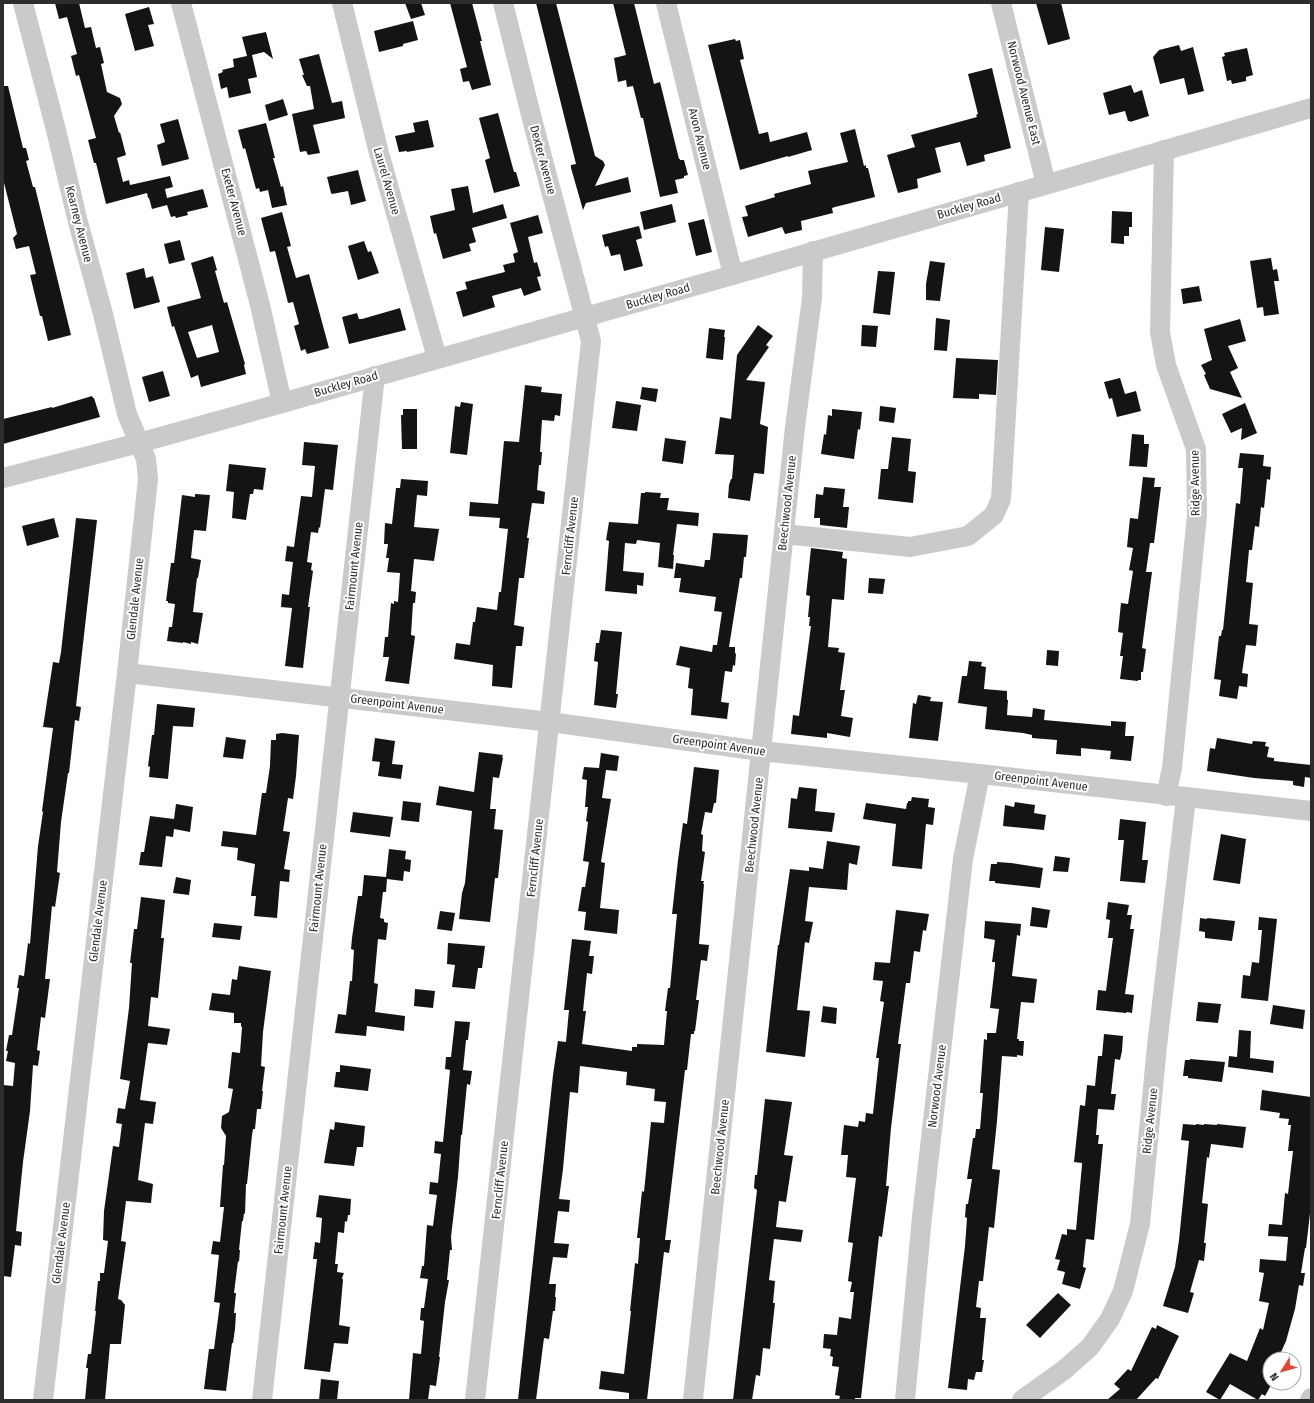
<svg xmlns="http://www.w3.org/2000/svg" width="1314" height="1403" viewBox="0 0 1314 1403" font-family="'Fira Sans Condensed',sans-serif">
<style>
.building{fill:#141414;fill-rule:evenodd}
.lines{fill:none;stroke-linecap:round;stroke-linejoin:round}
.minor{stroke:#cacaca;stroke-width:20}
.labels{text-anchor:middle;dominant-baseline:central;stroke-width:4;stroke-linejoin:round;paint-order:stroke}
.street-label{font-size:12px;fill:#2d2d2d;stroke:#fff}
</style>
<rect width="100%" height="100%" fill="#fff"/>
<g class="building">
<polygon points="55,3 79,3 85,28 91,27 96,48 100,47 104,63 101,64 107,92 120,98 122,104 114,116 119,133 120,132 126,155 117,158 123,182 129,180 130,185 170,176 173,187 165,189 167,198 203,189 208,207 187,212 188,215 176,218 175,216 171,217 167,205 152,209 149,198 148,198 147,193 106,204 96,163 94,163 88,140 96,138 79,75 76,76 71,56 77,54 67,17 59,19"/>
<polygon points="405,3 421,3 425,15 411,19"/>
<polygon points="450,3 472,3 482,41 480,41 491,85 472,90 469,81 463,82 460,69 467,67"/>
<polygon points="536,3 556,3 595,156 603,161 605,165 595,186 628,177 631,192 586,203 583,210 571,168 571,165 576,164"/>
<polygon points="613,3 634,3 654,84 660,82 679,159 680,159 680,160 684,160 688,175 684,176 684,178 675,180 678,193 660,197 643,118 641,118 633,86 627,87 626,80 618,82 614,58 626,55"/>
<polygon points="1036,3 1061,3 1070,39 1048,45"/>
<polygon points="149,7 154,24 148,25 154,46 135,51 125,14"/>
<polygon points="413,21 418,40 403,44 403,46 379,52 374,31"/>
<polygon points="266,32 273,59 264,52 252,55 257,77 248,79 251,93 229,98 227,87 221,89 218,74 223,72 222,70 234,67 233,59 247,56 242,37"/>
<polygon points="735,39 736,41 740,40 744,59 740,60 759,134 768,132 770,142 807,132 812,150 788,157 788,156 740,170 708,45"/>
<polygon points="1179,45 1181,51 1193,47 1204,91 1188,95 1184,78 1160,84 1153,57 1159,50"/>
<polygon points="1247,48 1253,75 1246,77 1246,81 1232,84 1231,80 1227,81 1222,57 1225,56 1224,53"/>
<polygon points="319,54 332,103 342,101 345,118 313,125 320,153 308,155 306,151 300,152 292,114 314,109 310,86 307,86 302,75 304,75 299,59"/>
<polygon points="992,68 1011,148 984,155 985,161 967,166 960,142 935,148 941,172 917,179 918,188 898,193 887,155 915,147 911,135 977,117 976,115 978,114 968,74"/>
<polygon points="1131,85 1134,93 1142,90 1149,116 1130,122 1130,121 1128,121 1125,111 1109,115 1103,93"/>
<polygon points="3,86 8,86 23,148 26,148 29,160 26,161 33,187 35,187 71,335 48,341 42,316 40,316 30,275 36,274 29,246 16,249 13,238 17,234 3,179"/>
<polygon points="283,99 288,115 269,121 265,105"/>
<polygon points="498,113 514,172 516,172 520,186 494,193 485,160 490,158 479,118"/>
<polygon points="178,119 189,159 162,166 157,145 165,142 160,124"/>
<polygon points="428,120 434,147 407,152 407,151 399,152 395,136 415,132 413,123"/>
<polygon points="266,123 275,158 273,158 277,172 281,187 283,186 287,205 272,208 268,190 260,192 259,188 256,189 245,148 243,149 238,130"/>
<polygon points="855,129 864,166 866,165 866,168 868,168 875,197 835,207 832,208 833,213 801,221 802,230 785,234 782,227 748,237 742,217 748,216 745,206 775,197 774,194 811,184 808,171 848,162 840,133"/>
<polygon points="358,170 366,201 351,205 348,191 332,194 331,193 327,177"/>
<polygon points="468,186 473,213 503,204 507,218 472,228 476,242 469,244 471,251 443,259 436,233 434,234 430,216 455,210 451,189"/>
<polygon points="672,204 676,222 644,230 640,212"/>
<polygon points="1112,211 1132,212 1132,227 1129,227 1129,236 1124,236 1124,244 1111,243"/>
<polygon points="282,212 291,246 287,247 296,278 309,274 329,348 307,354 305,349 301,351 294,326 299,324 293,302 288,303 275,251 270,252 261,218"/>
<polygon points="538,215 543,233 528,237 534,263 537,262 541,276 537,277 541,290 524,296 521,288 492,296 495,307 463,317 456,292 467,289 465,282 505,272 503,265 515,262 513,254 518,252 510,223"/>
<polygon points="704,219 712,252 696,256 688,223"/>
<polygon points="639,226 642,238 636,240 643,266 624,271 620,254 611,256 608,246 605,247 602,235"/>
<polygon points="1045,227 1064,229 1059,272 1041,270"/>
<polygon points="180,240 185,260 169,264 164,244"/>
<polygon points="364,241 368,252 371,251 379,273 358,280 348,246"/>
<path d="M 213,256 L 217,270 L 215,271 L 224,303 L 227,302 L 245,364 L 244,365 L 246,374 L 201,387 L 198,375 L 191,378 L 174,326 L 172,327 L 167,307 L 201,298 L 191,263 ZM 212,325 L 219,352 L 197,358 L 188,332 Z"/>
<polygon points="1271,258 1273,270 1277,269 1279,281 1274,281 1279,314 1264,316 1263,307 1257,308 1250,261"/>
<polygon points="930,261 945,263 940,301 926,300 926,284"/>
<polygon points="144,268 146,278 153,276 160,302 134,309 126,273"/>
<polygon points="878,271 895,272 890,315 873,313"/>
<polygon points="1199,286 1202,301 1183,304 1181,289"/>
<polygon points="400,308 406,330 349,344 342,317 357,313 359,319 362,319"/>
<polygon points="936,318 950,320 947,351 934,350"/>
<polygon points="1240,319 1246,341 1228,346 1238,368 1230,372 1242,398 1210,389 1204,375 1206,374 1201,365 1212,360 1204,329"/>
<polygon points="758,325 773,336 766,345 769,347 746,380 765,382 760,424 768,427 764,474 754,473 750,501 728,498 729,485 731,479 732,479 734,455 715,454 720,417 731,419 737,355"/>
<polygon points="862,325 878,326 876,347 861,346"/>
<polygon points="709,328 725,330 724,337 725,337 723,360 706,358"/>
<polygon points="956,358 998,360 996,395 979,394 979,399 953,398"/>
<polygon points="163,371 170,396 149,402 142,377"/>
<polygon points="1120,378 1125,394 1136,391 1141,411 1117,417 1112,398 1109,399 1104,382"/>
<polygon points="525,385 542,387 541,392 562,394 560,416 555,415 554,421 542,420 540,452 542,452 541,465 539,465 537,490 545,492 544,504 532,503 527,538 529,538 524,578 519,578 514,625 524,627 524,628 522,646 516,646 512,688 492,686 493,665 454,659 456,643 470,645 473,622 475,622 477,607 497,610 499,592 501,592 508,529 499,528 500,518 469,516 470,502 498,504 504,441 519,442"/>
<polygon points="642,387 658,389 656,402 640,399"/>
<polygon points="92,396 93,398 94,398 100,417 3,444 3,419 52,407 52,408"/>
<polygon points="616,401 641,405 637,431 612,428"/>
<polygon points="461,402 473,404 467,455 450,453 455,406 460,407"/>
<polygon points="1245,403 1257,433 1241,440 1242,428 1231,433 1222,414"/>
<polygon points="880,406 896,408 894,423 879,421"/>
<polygon points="403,409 417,409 417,449 402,449 401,415 403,415"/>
<polygon points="832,409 862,412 860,430 858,429 854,459 821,454 824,434 826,435 828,415 832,416"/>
<polygon points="1132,434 1144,435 1144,444 1149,444 1147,467 1129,466"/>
<polygon points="892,437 911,439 908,471 916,472 913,503 878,499 881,469 888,469"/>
<polygon points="665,438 686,441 683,464 662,461"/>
<polygon points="304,442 338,445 333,490 325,489 320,528 319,527 318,533 311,532 307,562 312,563 311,570 313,571 308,607 310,607 303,668 285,666 292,608 281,607 282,594 289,595 293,562 285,561 287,546 294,547 301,496 312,497 315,466 302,465"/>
<polygon points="1240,453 1264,455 1263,466 1271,467 1270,480 1267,479 1264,508 1261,507 1259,527 1255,526 1252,550 1249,550 1246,582 1253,583 1249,624 1258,625 1256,646 1246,645 1242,673 1248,674 1247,687 1239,686 1237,699 1219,696 1221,680 1214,679 1219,636 1221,636 1222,630 1223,630 1236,503 1240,504 1243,468 1238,468"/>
<polygon points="229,464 266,468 263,490 254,489 253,494 250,494 246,520 232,518 234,492 226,491"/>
<polygon points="1143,477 1155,478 1154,487 1161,487 1154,543 1150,543 1146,572 1152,572 1142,648 1146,649 1143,672 1141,672 1141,680 1138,680 1138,681 1120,679 1123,656 1120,656 1123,633 1118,632 1121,603 1128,604 1133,571 1129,570 1133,548 1127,547 1130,518 1138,519"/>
<polygon points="401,479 428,481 427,496 417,495 414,527 439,529 434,561 414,559 411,591 416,592 415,603 413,603 411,635 415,636 409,684 385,681 389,657 383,657 385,637 388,637 391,603 394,604 394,601 398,602 400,573 387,572 389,558 386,558 388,544 384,544 385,523 392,524 396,488 400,488"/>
<polygon points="824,487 845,489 843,507 849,507 847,528 820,525 820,518 814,518 816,494 823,495"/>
<polygon points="645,492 661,493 660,498 669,498 667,510 699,513 698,526 677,524 673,555 674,555 673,569 658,567 660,543 637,540 636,544 625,543 623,571 644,573 643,586 637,585 637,594 605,591 609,541 606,540 609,522 638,524 641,493 645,493"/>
<polygon points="195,494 210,495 206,531 194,530 191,558 201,560 198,578 197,578 193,612 203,613 198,644 191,642 191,644 183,642 183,643 167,641 169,627 172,627 175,604 168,603 168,601 166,601 171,563 174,563 182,495 195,497"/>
<polygon points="54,518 59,537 27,546 22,526"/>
<polygon points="76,518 97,520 77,697 76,706 81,707 79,721 75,720 69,773 68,773 61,822 57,872 60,873 55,907 52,906 45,979 50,979 45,1018 41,1017 37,1050 40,1051 38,1066 33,1065 30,1111 23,1162 16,1231 22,1232 21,1246 15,1245 11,1277 3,1276 3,1085 13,1086 15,1063 6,1061 8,1051 6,1051 9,1035 12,1035 19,988 17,988 19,975 24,976 28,943 30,944 38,846 43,812 42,811 53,728 43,727 53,662 59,663 61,652"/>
<polygon points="713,533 748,535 746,557 744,557 742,578 740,578 729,647 735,647 735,653 736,654 735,666 733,665 732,672 725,671 721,702 729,703 727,719 691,715 693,689 688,688 690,668 676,665 680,646 712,652 713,645 717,645 722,612 714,611 716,597 679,592 681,578 674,578 676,563 704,567 705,560 710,560"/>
<polygon points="811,548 843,552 842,558 847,559 844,600 832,599 828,647 839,648 838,652 845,653 840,690 845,690 841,716 853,718 850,737 827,733 827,738 791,734 793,715 799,716 811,626 809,626 810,617 808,617 810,596 806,595"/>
<polygon points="869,578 885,579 883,594 868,593"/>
<polygon points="601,630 622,632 616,694 618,694 616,708 594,705 598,662 594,661 596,643 599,643"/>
<polygon points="1047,650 1059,651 1058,666 1046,665"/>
<polygon points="969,661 982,662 981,666 986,667 984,689 1007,691 1007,700 1008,700 1007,715 1032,717 1033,708 1045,710 1044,720 1111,726 1111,721 1126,722 1125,736 1134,736 1131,761 1110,759 1111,751 1081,748 1081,756 1056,754 1057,740 1032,738 1032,735 1023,733 985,729 987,707 958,703 962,676 967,676"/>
<polygon points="918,695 931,697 930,701 943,702 938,741 909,738 913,703 916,704"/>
<polygon points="157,704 195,708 193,727 173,726 168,779 149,777 150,767 148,766 152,735 154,735"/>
<polygon points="282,733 299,735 296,776 293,799 288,798 283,831 290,832 284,869 290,870 289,882 280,881 277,918 254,916 256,896 251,896 255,864 237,860 238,848 221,846 223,831 256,835 262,793 266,793 270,766 271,740 276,740 276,734"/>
<polygon points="226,737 246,740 243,759 223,757"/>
<polygon points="375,738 395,741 392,764 403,765 401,779 378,776 380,762 372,761"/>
<polygon points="1217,738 1252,744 1253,741 1266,742 1265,746 1269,747 1267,757 1274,758 1274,761 1311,765 1311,778 1305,777 1304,787 1293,785 1293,781 1254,778 1207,771 1210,748 1215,749"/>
<polygon points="479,752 503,755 502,757 503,758 499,778 493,777 490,809 496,809 494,829 503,830 498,878 495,878 490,922 459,919 462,893 465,883 472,811 436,805 439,786 474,792"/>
<polygon points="601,753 619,756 617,771 606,770 602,798 611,799 601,862 605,863 600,908 619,910 617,934 584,930 586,912 578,911 582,887 585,887 589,862 583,861 588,822 586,821 588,807 585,807 587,780 582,779 584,767 599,768"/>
<polygon points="694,767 719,770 716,803 714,803 712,813 705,812 701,834 703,835 702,851 705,852 701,881 704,881 703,884 704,884 699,944 709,945 707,961 701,960 696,1000 699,1000 695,1031 694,1031 694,1034 691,1034 687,1070 685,1070 665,1240 671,1240 669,1253 664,1252 647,1400 629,1400 629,1393 599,1389 601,1371 624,1374 631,1311 630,1311 635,1263 638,1264 640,1238 637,1238 642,1191 644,1192 651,1122 664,1123 666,1102 654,1101 655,1089 626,1085 627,1072 580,1066 578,1093 570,1092 563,1169 559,1199 570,1200 569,1212 558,1211 554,1243 569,1244 567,1258 553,1257 549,1284 556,1284 555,1297 556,1297 555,1311 553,1311 549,1339 544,1338 536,1400 518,1400 553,1075 558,1041 566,1042 569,1010 564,1010 565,1000 572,939 591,941 589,956 594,956 592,974 587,973 583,1011 586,1011 582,1044 632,1051 632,1047 637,1047 637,1044 664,1045 667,1011 665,1011 668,988 670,988 677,914 672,914 678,860 683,823 687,824"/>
<polygon points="799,787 817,789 815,811 835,813 832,832 788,828 791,798 797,799"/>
<polygon points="912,797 929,799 928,807 935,808 933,825 926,824 922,869 892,866 896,824 863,819 866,803 906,809 907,803 908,803 908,801 911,801"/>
<polygon points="403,801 421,803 419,822 401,820"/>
<polygon points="1015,802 1035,805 1034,813 1046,815 1044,830 1003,826 1005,805 1014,807"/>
<polygon points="176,804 193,807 190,832 174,829 173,837 166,836 162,867 139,865 141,852 144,852 150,816 174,819"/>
<polygon points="353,812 393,817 390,837 350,832"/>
<polygon points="1120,819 1146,822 1142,860 1148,860 1145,883 1120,881 1124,840 1118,840"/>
<polygon points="1221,834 1246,839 1240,884 1213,880"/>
<polygon points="827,841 860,846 857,865 849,863 847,890 809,887 805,921 813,922 809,943 805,942 797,1010 810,1011 805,1057 766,1052 778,945 779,945 790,869 809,871 809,867 823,869"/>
<polygon points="389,849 406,851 405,859 411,860 410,872 404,871 403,881 387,879 386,892 383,892 380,918 384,919 384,922 388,923 386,940 378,939 374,983 378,984 375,1012 405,1016 404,1031 367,1026 366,1036 335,1033 338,1014 346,1015 350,981 352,981 354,950 351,949 352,938 358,896 362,896 364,875 386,877"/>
<polygon points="1055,856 1070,858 1068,872 1053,871"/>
<polygon points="997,862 1011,863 1043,868 1040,888 995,883 995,881 989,881 991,864 997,864"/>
<polygon points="176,877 191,880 189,895 173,893"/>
<polygon points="141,897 165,900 161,938 164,938 158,998 151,997 148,1026 170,1029 167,1045 148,1043 140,1100 156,1102 153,1124 145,1123 138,1180 153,1184 151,1203 126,1201 121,1241 126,1242 118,1299 121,1300 125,1305 121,1344 110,1344 105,1400 85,1400 88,1368 86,1368 88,1354 91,1354 96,1311 95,1311 98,1281 100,1281 100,1273 104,1273 108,1241 103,1240 104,1211 113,1146 119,1147 122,1124 116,1123 118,1108 125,1109 130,1081 120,1079 129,1008 132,963 130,963 134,929 137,929"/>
<polygon points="1108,902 1129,905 1127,915 1132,915 1130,929 1134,929 1125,994 1134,995 1132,1013 1127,1012 1126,1013 1096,1010 1098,990 1106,991 1113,938 1108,938 1110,920 1106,919"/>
<polygon points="1032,907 1050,910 1047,928 1030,926"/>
<polygon points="896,910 929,914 926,931 923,930 920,952 914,951 910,983 906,983 898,1044 901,1044 891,1128 886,1186 889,1186 882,1237 879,1236 861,1398 855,1398 855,1400 839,1400 840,1396 835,1395 839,1367 832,1366 833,1357 830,1356 831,1349 823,1348 824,1334 837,1335 839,1317 851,1319 854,1292 850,1292 852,1282 848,1281 853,1243 848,1242 856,1178 846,1177 848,1155 841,1155 844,1125 858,1127 859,1121 865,1122 866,1113 873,1114 879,1058 876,1058 884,1002 880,1001 883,981 873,980 875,962 890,963"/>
<polygon points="440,911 455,913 452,931 437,929"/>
<polygon points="1259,917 1277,919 1268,1001 1241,998 1243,975 1250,976 1252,962 1259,963 1262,930 1258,930"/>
<polygon points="1200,918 1207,919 1207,918 1235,921 1232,941 1205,938 1205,932 1199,931"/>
<polygon points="985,921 1021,924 1020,936 1017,935 1012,976 1037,979 1034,1003 1021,1002 1017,1039 1019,1039 1019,1041 1024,1041 1023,1056 1017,1055 1017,1057 1002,1056 997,1121 992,1169 1000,1170 994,1228 989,1227 983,1281 979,1281 976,1307 981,1308 980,1318 986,1318 982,1360 984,1360 982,1372 976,1372 974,1380 968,1379 967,1390 948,1388 965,1246 967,1218 965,1217 966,1204 968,1204 972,1179 967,1179 973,1138 975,1138 976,1129 980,1129 983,1093 980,1093 984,1039 987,1040 987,1033 996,1033 999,1009 990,1008 995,965 995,962 992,962 995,940 984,938"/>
<polygon points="214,923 242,926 240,940 212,937"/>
<polygon points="448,943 485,946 482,968 478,968 475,989 452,987 455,965 447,964"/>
<polygon points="239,966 271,971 263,1032 261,1066 265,1067 262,1091 263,1091 261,1109 257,1109 255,1129 253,1129 252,1135 247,1184 246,1184 245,1214 244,1213 243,1221 242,1221 239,1250 240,1250 239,1262 238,1261 234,1293 236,1293 234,1313 236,1313 235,1329 233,1343 232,1343 226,1391 204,1389 209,1349 214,1349 220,1303 214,1302 219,1255 211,1254 213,1241 220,1242 224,1207 220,1207 223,1165 224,1165 226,1136 221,1128 222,1116 229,1112 233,1089 228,1088 232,1052 240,1053 242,1027 241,1026 241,1023 234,1023 234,1013 209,1010 212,993 230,995 232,979 237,980"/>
<polygon points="415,989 435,991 433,1008 414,1006"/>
<polygon points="1198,1002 1221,1004 1218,1023 1196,1021"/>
<polygon points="1273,1005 1305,1010 1303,1029 1270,1024"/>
<polygon points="823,1006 837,1008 836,1024 821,1022"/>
<polygon points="455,1021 470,1022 468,1040 466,1040 463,1070 472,1071 470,1085 467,1084 462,1135 461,1135 458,1177 451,1237 452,1250 450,1250 447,1280 449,1280 445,1302 439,1357 440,1357 436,1386 430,1385 428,1400 409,1400 413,1353 421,1354 424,1321 420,1320 421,1308 424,1308 428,1279 420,1278 422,1266 424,1266 427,1225 433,1226 437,1195 429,1194 430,1182 438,1183 441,1154 434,1153 435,1141 443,1142 450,1070 445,1069 446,1057 451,1057"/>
<polygon points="1239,1030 1251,1031 1250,1058 1274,1061 1273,1073 1228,1067 1229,1056 1237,1057"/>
<polygon points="1104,1034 1123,1036 1122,1051 1120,1060 1115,1059 1111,1094 1116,1094 1114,1110 1098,1109 1096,1135 1099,1135 1098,1144 1103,1144 1095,1230 1094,1240 1086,1239 1083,1267 1086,1268 1080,1289 1062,1284 1065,1272 1057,1270 1060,1260 1055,1259 1062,1234 1067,1235 1067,1229 1076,1230 1082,1165 1082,1163 1074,1162 1080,1105 1085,1106 1087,1085 1095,1086 1098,1056 1102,1056"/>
<polygon points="1190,1059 1225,1062 1222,1082 1188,1078 1188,1076 1183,1076 1185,1060 1190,1060"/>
<polygon points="340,1065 371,1069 368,1091 334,1087 336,1072 340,1072"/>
<polygon points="1262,1090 1311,1097 1311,1205 1306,1248 1305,1248 1301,1273 1305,1273 1303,1286 1299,1285 1295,1309 1286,1341 1278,1359 1270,1359 1270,1387 1265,1396 1262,1394 1258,1400 1230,1384 1220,1400 1206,1392 1230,1353 1247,1361 1260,1328 1263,1330 1269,1303 1259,1301 1264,1273 1259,1272 1260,1259 1286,1261 1288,1237 1268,1236 1269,1224 1282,1225 1285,1193 1288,1194 1293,1151 1288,1151 1291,1125 1288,1125 1289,1119 1279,1118 1280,1113 1260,1110"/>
<polygon points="765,1099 792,1102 784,1155 793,1156 786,1202 779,1201 776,1227 803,1230 801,1242 774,1239 769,1280 775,1281 773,1303 775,1303 770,1349 763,1348 760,1376 756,1375 752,1400 733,1400 757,1190 754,1188 755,1175 757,1175"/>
<polygon points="335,1122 365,1126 363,1147 357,1147 354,1166 324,1163 330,1129 334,1130"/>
<polygon points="1183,1124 1196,1125 1196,1124 1204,1125 1204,1124 1217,1125 1217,1124 1246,1127 1243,1148 1211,1144 1209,1158 1207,1157 1202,1203 1208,1204 1204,1243 1206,1243 1204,1261 1199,1260 1190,1292 1194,1293 1188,1313 1163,1306 1175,1267 1179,1240 1189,1141 1181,1140"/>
<polygon points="319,1195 351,1199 350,1215 348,1215 347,1222 345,1221 344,1233 338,1232 335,1264 338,1264 337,1272 344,1273 342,1278 343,1280 339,1325 350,1327 348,1344 334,1343 330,1372 304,1369 317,1259 313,1259 315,1242 320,1243 322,1218 316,1217"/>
<polygon points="1058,1293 1071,1305 1040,1338 1026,1325"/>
<polygon points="1157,1325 1179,1336 1158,1379 1156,1378 1136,1400 1107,1400 1120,1389 1114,1384 1128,1369 1131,1371 1152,1327 1156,1329"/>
<polygon points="321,1379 339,1381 337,1400 319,1400"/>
</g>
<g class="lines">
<g class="minor">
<polyline points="23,3 56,130 78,222 103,314 127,414 146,459 148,479 127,673 43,1400"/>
<polyline points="181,3 260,305 282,403"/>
<polyline points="342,3 379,153 437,358"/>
<polyline points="666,3 733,275"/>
<polyline points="1001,3 1046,184"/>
<polyline points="1164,150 1160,332 1166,365 1196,449 1197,515 1172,768 1166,796"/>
<polyline points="3,478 139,443 282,403 733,275 1311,108"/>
<polyline points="784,534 910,547 968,536 994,515 1001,499 1019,192"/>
<polyline points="127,673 550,722 761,751 980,774 1311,811"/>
<polyline points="262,1400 375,376"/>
<polyline points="475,1400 591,341 533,123 503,3"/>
<polyline points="693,1400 795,427 812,298 813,251"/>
<polyline points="905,1400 922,1217 963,859 980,774"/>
<polyline points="1022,1400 1064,1370 1090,1347 1110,1319 1123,1291 1140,1224 1157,1046 1186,798"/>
<polyline points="1310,1400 1311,1398"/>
</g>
</g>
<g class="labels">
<g class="street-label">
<text transform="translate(1024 93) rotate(76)">Norwood Avenue East</text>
<text transform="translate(700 139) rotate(76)">Avon Avenue</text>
<text transform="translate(543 160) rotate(75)">Dexter Avenue</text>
<text transform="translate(387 181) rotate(74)">Laurel Avenue</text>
<text transform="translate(234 202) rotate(75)">Exeter Avenue</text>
<text transform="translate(969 206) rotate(-16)">Buckley Road</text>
<text transform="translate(79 224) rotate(76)">Kearney Avenue</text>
<text transform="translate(658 296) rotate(-16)">Buckley Road</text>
<text transform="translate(346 384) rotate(-16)">Buckley Road</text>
<text transform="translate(1195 483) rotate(-91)">Ridge Avenue</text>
<text transform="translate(787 503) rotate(-84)">Beechwood Avenue</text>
<text transform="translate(570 536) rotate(-84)">Ferncliff Avenue</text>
<text transform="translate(354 566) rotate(-84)">Fairmount Avenue</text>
<text transform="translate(135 599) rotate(-84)">Glendale Avenue</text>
<text transform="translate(397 704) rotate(7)">Greenpoint Avenue</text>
<text transform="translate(719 745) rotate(8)">Greenpoint Avenue</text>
<text transform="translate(1041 781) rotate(7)">Greenpoint Avenue</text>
<text transform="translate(754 825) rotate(-84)">Beechwood Avenue</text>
<text transform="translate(535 858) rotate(-84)">Ferncliff Avenue</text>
<text transform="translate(318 888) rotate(-84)">Fairmount Avenue</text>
<text transform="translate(98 921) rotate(-83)">Glendale Avenue</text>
<text transform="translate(937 1086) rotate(-83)">Norwood Avenue</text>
<text transform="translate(1150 1121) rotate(-84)">Ridge Avenue</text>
<text transform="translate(720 1147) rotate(-84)">Beechwood Avenue</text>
<text transform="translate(500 1180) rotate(-84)">Ferncliff Avenue</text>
<text transform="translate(283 1210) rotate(-84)">Fairmount Avenue</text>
<text transform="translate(61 1243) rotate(-83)">Glendale Avenue</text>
</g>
</g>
<rect width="1314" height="1403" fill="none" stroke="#2d2d2d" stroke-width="8"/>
<g transform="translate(1282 1371) rotate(233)"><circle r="19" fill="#ffffff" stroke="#ababab"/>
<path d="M0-3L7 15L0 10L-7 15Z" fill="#e14432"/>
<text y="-6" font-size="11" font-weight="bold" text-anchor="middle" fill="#2d2d2d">N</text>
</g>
</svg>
